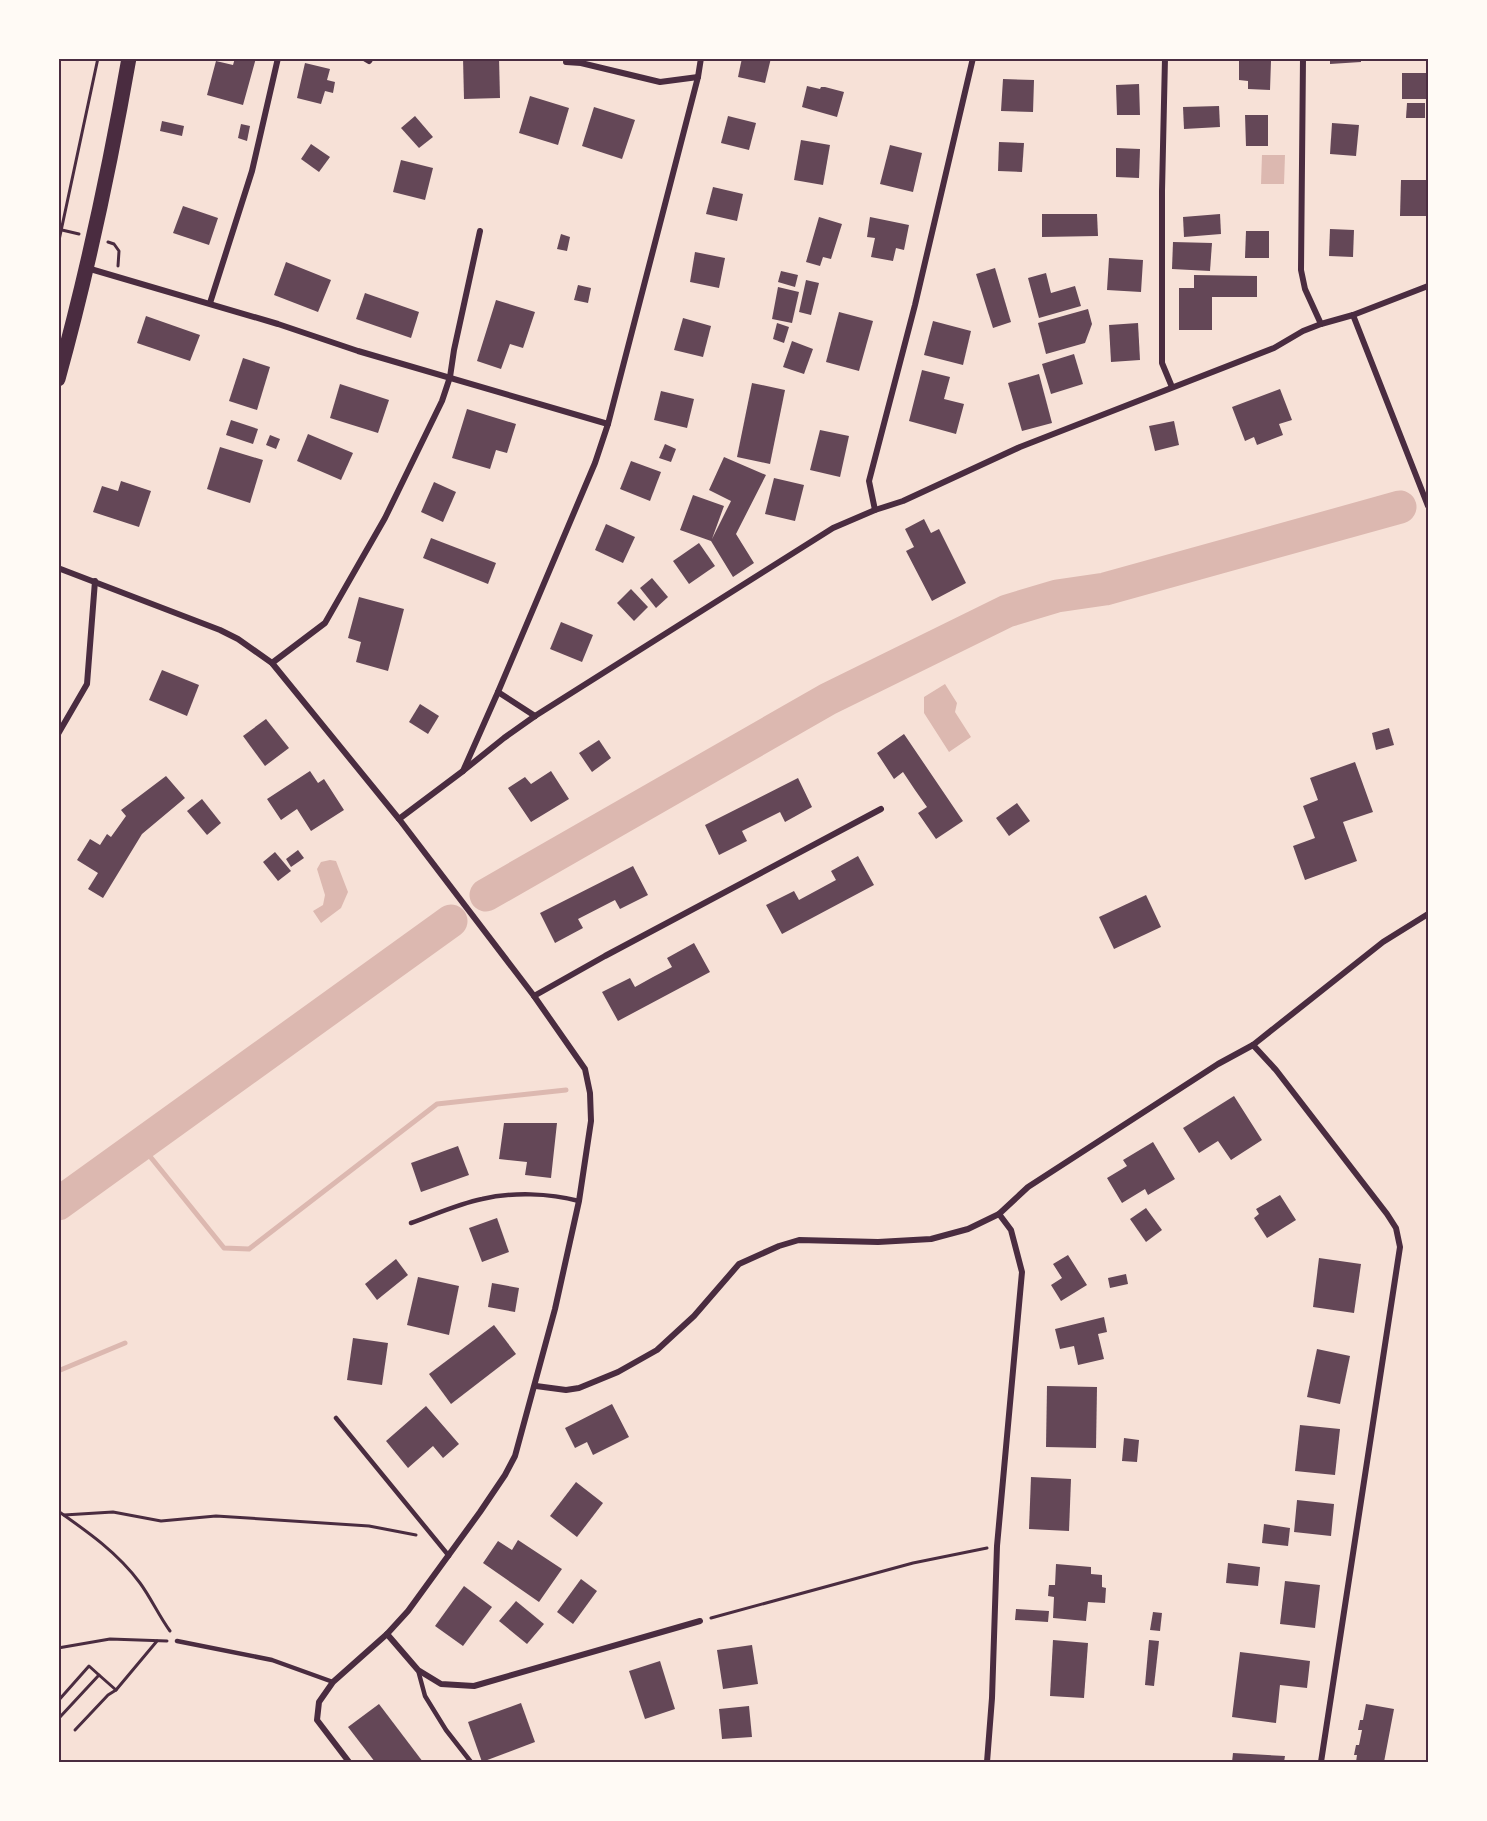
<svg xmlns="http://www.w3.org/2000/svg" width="1487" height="1821" viewBox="0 0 1487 1821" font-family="Inter,sans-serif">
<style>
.water{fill:#dcb8b0}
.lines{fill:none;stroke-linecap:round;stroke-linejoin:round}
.stream{stroke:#dcb8b0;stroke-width:5}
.river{stroke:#dcb8b0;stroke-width:33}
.building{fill:#644757}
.path{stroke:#4a2c40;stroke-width:3}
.service{stroke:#4a2c40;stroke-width:4.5}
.minor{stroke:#4a2c40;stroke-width:6}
.primary{stroke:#4a2c40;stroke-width:15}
.neatline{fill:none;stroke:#4a2c40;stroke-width:2}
</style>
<rect width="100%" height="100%" fill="#f7e1d7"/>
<g class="water">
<polygon points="1262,155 1285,155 1284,184 1261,184"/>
<polygon points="945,684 957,703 955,712 971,737 949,752 924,713 924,697"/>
<polygon points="330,860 336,861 348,892 341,908 321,923 313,911 323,905 325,895 317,869 321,862"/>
</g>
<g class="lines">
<g class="stream">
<polyline points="140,1144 224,1248 249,1249 437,1104 566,1090"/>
<polyline points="58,1371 125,1343"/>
</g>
<g class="river">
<polyline points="486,895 828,699 1007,611 1057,596 1105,589 1400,507"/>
<polyline points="58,1204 451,921"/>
</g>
</g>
<g class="building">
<polygon points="235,58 256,58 243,105 207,95 216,61 233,65"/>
<polygon points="463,58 499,58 500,98 464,99"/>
<polygon points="742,58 771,58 765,83 738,77"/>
<polygon points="1330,58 1361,58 1361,62 1330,64"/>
<polygon points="1239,60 1271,61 1270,90 1248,89 1248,81 1239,80"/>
<polygon points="305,63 330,69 327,80 335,82 333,93 325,91 321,104 297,98"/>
<rect x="1402" y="73" width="26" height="26"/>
<polygon points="1003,79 1034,80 1033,112 1001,111"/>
<polygon points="1139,84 1140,115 1117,115 1116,85"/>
<polygon points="807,86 820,89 821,87 825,87 844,92 837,117 802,107"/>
<polygon points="530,96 569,108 558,145 519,133"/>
<polygon points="1407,103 1425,103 1425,118 1406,118"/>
<polygon points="1219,106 1220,127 1184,129 1183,107"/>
<polygon points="594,107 635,120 622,159 582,146"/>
<polygon points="1245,115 1268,115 1268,146 1246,146"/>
<polygon points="415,116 433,137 419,148 401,128"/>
<polygon points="728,116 756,123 749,150 721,143"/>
<polygon points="162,121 184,126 182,136 160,131"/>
<polygon points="1332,123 1359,125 1356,156 1330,154"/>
<polygon points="241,124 250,126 247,141 238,138"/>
<polygon points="801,140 830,145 823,185 794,180"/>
<polygon points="999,142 1024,143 1022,172 998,171"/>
<polygon points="311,144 330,157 319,172 301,159"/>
<polygon points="890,145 922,153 913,192 880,184"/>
<polygon points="1116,148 1140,149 1139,178 1116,177"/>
<polygon points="401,160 433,168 425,200 393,192"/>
<polygon points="1401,180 1427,180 1427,216 1400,216"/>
<polygon points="713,187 743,194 737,221 706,214"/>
<polygon points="183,206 218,218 209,245 173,233"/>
<polygon points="1042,214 1097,214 1098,236 1042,237"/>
<polygon points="1220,214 1221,234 1184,237 1183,217"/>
<polygon points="819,217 842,224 831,259 823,257 820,266 806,262"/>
<polygon points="870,217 909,225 904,250 896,248 893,261 871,257 875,238 867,237"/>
<polygon points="1330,229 1354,230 1353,257 1329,256"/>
<polygon points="1246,231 1269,231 1269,258 1245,258"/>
<polygon points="561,234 570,237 567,251 557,249"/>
<polygon points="1173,242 1212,243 1210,271 1172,269"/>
<polygon points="695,252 725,258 719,288 690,282"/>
<polygon points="1109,258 1143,260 1141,292 1107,290"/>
<polygon points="286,262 331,280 318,312 274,295"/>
<polygon points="995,268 1011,322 993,328 976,274"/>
<polygon points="781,271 798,275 795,287 778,282"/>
<polygon points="1046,273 1051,293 1075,286 1081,306 1039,318 1028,278"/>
<polygon points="1194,275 1257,276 1257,297 1212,297 1212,330 1179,330 1179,288 1194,288"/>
<polygon points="806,280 819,283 811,315 799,312"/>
<polygon points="578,285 591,288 588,303 574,300"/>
<polygon points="778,287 799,292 792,323 772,319"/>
<polygon points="365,293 419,312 411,338 356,319"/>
<polygon points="496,300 535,312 523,348 510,344 501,369 477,361"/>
<polygon points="1088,309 1092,324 1085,343 1046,354 1038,323"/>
<polygon points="839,312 873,321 859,371 826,362"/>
<polygon points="146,316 200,335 190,361 137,343"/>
<polygon points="683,318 711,326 703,357 674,350"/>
<polygon points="933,321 971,331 963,365 924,355"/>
<polygon points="777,323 789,327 784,343 773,339"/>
<polygon points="1138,323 1140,360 1111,362 1109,325"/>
<polygon points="792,341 813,349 804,374 783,367"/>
<polygon points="1074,354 1083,384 1051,394 1042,364"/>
<polygon points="243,358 270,367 257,410 229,401"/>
<polygon points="922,370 950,377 944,399 964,404 956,434 909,421"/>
<polygon points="1039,374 1052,423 1022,431 1008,383"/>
<polygon points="752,383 785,390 770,464 737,457"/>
<polygon points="340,384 389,400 378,433 330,418"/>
<polygon points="1280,389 1292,420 1279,424 1283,435 1257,445 1254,437 1245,441 1232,407"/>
<polygon points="661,391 694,399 687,428 654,420"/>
<polygon points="467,409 516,424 507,453 496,450 490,469 452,458"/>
<polygon points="231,420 258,429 253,444 226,435"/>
<polygon points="1174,421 1179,445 1155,451 1149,426"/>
<polygon points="820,430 849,436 840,477 810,470"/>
<polygon points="308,434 353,453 341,480 297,461"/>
<polygon points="270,435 280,439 276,449 266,445"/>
<polygon points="665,444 676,449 671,462 659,458"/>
<polygon points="220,447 263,460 250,503 207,489"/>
<polygon points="724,457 766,475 736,534 754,563 733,577 711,541 680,530 693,495 724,506 712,539 731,501 709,490"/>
<polygon points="631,461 661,472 650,501 620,489"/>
<polygon points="774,478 804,485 795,521 765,514"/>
<polygon points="121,481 151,491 139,527 93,512 102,486 118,491"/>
<polygon points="434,482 456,492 443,522 421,512"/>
<polygon points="924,519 931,533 939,529 966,583 932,601 906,551 914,547 905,529"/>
<polygon points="606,524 635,537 623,563 595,550"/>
<polygon points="431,538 496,563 488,584 423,558"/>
<polygon points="699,543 715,566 689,584 673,561"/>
<polygon points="652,578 668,597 656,608 640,588"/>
<polygon points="631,589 648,607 634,621 617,603"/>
<polygon points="359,597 404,609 388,671 356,662 361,642 348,638"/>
<polygon points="561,622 593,635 582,662 550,649"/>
<polygon points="162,670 199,685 187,716 149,700"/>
<polygon points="420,704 439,716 428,734 409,722"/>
<polygon points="266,719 289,748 265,766 243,736"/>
<polygon points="1389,728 1394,745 1376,750 1372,733"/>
<polygon points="904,734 963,821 936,839 918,813 927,807 915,790 903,772 894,779 877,753"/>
<polygon points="599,740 611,758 592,772 579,753"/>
<polygon points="1355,762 1373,812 1343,822 1357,861 1305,880 1293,846 1315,838 1303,806 1318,800 1310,778"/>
<polygon points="310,771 318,783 324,779 344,810 311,831 297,809 281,820 267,799"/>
<polygon points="551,771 569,799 531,822 508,788 525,777 531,784"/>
<polygon points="166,776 185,798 142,834 103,898 88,889 98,873 77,860 90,839 100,845 107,834 111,837 126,816 121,810"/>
<polygon points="798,778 812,807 785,822 780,812 742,831 747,841 719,855 705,825"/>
<polygon points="202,799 221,823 207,835 187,811"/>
<polygon points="1017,803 1030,821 1009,836 996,818"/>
<polygon points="298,850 304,858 291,867 286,859"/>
<polygon points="275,852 291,871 278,881 263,862"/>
<polygon points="858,856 874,885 782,934 766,905 794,891 799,900 836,880 831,871"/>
<polygon points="633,866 648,895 620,909 615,900 578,919 583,928 555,943 540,913"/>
<polygon points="1146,895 1161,927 1114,949 1099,917"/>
<polygon points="694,943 710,972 618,1021 602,992 630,978 635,987 653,977 672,967 667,958"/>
<polygon points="1234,1096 1262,1140 1231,1160 1218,1141 1199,1153 1183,1128"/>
<polygon points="504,1123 557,1123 551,1178 525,1175 527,1162 499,1159"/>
<polygon points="1153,1142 1175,1179 1148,1195 1145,1189 1122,1203 1107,1178 1127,1166 1123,1160"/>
<polygon points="458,1146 469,1175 421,1192 411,1163"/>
<polygon points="1280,1195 1296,1220 1267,1238 1254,1218 1259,1214 1256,1209"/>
<polygon points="1146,1208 1162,1230 1146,1242 1130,1219"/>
<polygon points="497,1218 509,1252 482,1262 469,1228"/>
<polygon points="1068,1255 1087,1285 1061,1301 1051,1285 1062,1278 1053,1264"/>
<polygon points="1319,1258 1361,1264 1354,1313 1313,1307"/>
<polygon points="396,1259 408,1275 377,1300 365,1284"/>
<polygon points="1126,1274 1128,1284 1110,1288 1108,1278"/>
<polygon points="418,1277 459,1286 449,1335 407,1325"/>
<polygon points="492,1283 519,1288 515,1312 488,1307"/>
<polygon points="1104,1317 1107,1332 1098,1334 1104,1359 1078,1365 1074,1346 1060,1349 1055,1329"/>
<polygon points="494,1325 516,1354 451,1404 429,1374"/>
<polygon points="353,1338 388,1343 382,1385 347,1380"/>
<polygon points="1317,1349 1350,1356 1340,1404 1307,1397"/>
<polygon points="1047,1386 1097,1387 1096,1448 1046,1447"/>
<polygon points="612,1404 629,1437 593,1455 587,1442 575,1448 565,1428"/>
<polygon points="426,1406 459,1444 443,1458 433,1446 408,1468 386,1441"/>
<polygon points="1300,1425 1340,1429 1335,1475 1295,1471"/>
<polygon points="1124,1438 1139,1440 1137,1462 1122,1461"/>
<polygon points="1031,1477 1071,1479 1069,1531 1029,1529"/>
<polygon points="576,1482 603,1503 577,1537 550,1516"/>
<polygon points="1297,1500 1334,1504 1331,1536 1294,1532"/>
<polygon points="1264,1524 1290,1528 1288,1546 1262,1543"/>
<polygon points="518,1540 562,1569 539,1602 483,1563 498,1541 512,1550"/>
<polygon points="1228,1563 1260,1567 1258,1586 1226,1583"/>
<polygon points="1056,1564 1091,1567 1091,1574 1102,1575 1102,1587 1106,1588 1105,1603 1088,1602 1086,1621 1053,1618 1054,1597 1048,1596 1049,1585 1055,1585"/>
<polygon points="581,1579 597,1591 573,1624 557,1612"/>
<polygon points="1285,1581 1320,1585 1315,1628 1280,1624"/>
<polygon points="464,1586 492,1607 463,1646 435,1626"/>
<polygon points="516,1601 544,1624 527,1644 499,1621"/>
<polygon points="1016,1609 1049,1611 1048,1622 1015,1620"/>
<polygon points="1153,1612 1162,1613 1160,1631 1150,1630"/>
<polygon points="1053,1640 1088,1643 1084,1698 1050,1696"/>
<polygon points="1149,1640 1159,1641 1154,1686 1145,1685"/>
<polygon points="752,1645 758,1684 723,1689 717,1650"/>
<polygon points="1240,1652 1310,1661 1307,1688 1280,1685 1276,1723 1232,1717"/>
<polygon points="660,1661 675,1709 645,1719 629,1671"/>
<polygon points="521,1703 535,1742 482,1762 468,1722"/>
<polygon points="379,1704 423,1762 375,1762 348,1727"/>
<polygon points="1366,1704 1394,1709 1384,1762 1356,1762 1357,1755 1354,1755 1356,1745 1359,1745 1362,1730 1358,1730 1360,1720 1363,1720"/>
<polygon points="749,1706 752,1737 722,1739 719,1709"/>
<polygon points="1233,1753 1285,1756 1284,1762 1232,1762"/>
</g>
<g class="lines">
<g class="path">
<polyline points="62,230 79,234"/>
<polyline points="108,242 114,244 119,251 118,266"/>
<polyline points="58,245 98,58"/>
<path d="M 58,1511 C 88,1532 118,1553 140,1583 C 151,1598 159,1616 170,1631"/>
<polyline points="64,1515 113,1512 161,1521 216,1516 369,1526 416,1535"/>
<polyline points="711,1618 913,1563 987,1548"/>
<polyline points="58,1648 110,1639 167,1641"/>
<polyline points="58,1701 89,1666 99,1675"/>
<polyline points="60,1717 99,1675 116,1690"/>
<polyline points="75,1730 108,1695 116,1690 157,1641"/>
</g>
<g class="service">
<path d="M 411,1223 C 434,1215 458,1204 482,1199 C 512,1192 549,1193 579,1201"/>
<polyline points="336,1418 449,1556"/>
<polyline points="177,1641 272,1660 333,1682"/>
<polyline points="418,1670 425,1696 446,1730 471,1762"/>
</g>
<g class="minor">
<polyline points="364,58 369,61 371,58"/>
<polyline points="1165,58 1162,191 1162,363 1172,387"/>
<polyline points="1303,58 1301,270 1305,289 1321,324"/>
<polyline points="566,62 581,63 660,82 698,77"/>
<polyline points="87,268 278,324 358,351 608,424"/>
<polyline points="210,303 252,171 278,58"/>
<polyline points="1353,315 1428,506"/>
<polyline points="875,510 869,481 915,305 973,58"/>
<polyline points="58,568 220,630 238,639 272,663 399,819 534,996 585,1069 590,1093 591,1121 579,1201 555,1309 515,1456 505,1475 480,1512 408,1611 387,1634 333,1682 319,1702 317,1720 349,1762"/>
<polyline points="272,663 325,623 385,518 442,401 450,377 454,350 480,231"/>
<polyline points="535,716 498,692 595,463 608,424 698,77 701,58"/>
<polyline points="58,734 87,684 95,581"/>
<polyline points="463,771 504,738 535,716 833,528 875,510 903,501 1020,447 1274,348 1303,331 1321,324 1353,315 1428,286"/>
<polyline points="399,819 463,771 498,692"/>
<polyline points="534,996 605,956 881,809"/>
<polyline points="1253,1045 1276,1070 1387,1214 1396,1228 1400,1247 1321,1762"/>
<polyline points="536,1386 566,1390 579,1388 618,1372 657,1350 694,1316 739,1264 779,1246 799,1240 878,1242 931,1239 968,1229 999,1214 1028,1187 1218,1064 1253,1045 1383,942 1428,914"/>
<polyline points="387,1634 418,1670 441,1684 474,1686 700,1621"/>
<polyline points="987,1762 992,1698 997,1546 1022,1272 1011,1230 999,1214"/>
</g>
<path class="primary" d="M 58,379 C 87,274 110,166 129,58"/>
</g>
<rect width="1487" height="1821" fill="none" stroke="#fffaf5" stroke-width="120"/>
<rect x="60" y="60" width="1367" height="1701" class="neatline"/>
</svg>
